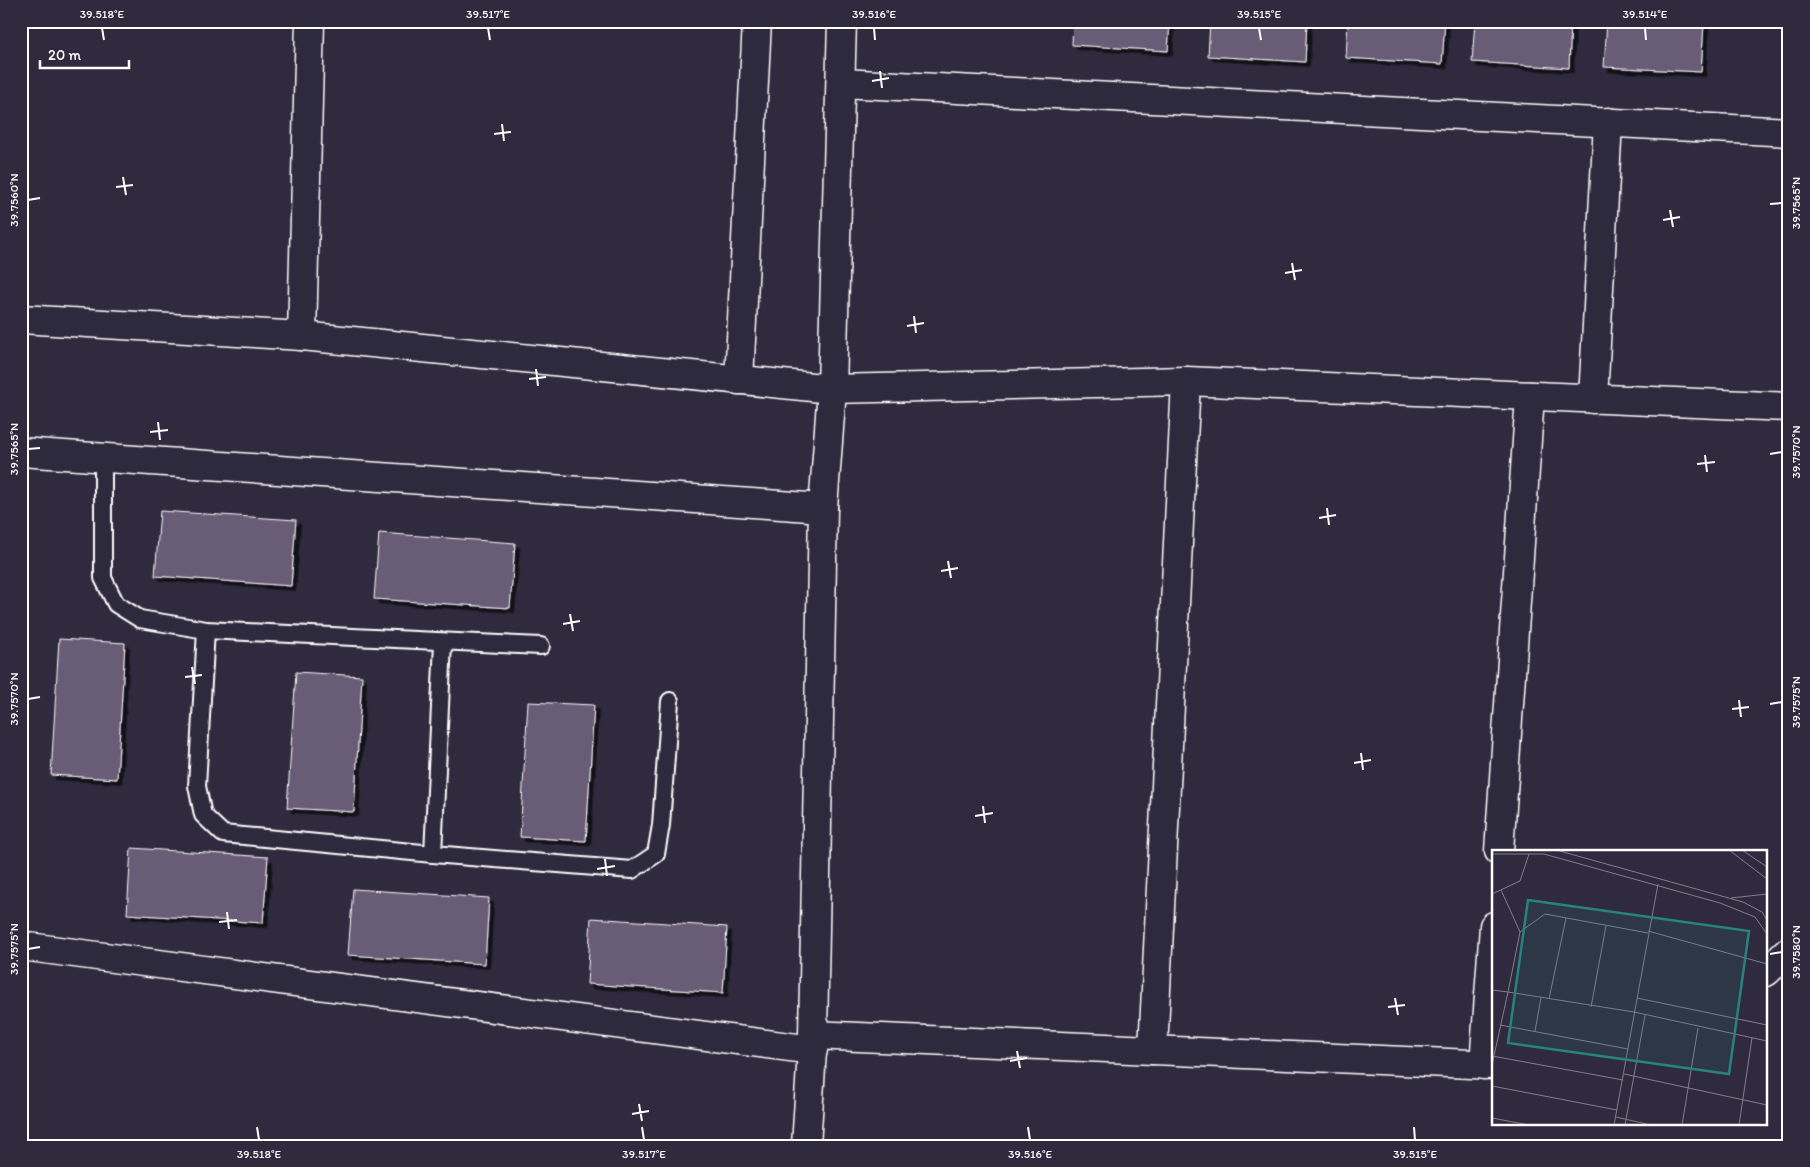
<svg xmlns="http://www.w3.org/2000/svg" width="1810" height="1167" viewBox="0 0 1810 1167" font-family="Itim,sans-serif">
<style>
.building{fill:#695b77;stroke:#fff;filter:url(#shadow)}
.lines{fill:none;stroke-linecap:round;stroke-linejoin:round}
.service-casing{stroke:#fff;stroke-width:20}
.minor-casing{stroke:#fff;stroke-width:31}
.tertiary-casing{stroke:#fff;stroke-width:31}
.service{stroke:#2f2a3d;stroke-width:16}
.minor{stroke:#2f2a3d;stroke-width:28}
.tertiary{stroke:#2f2a3d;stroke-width:28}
.ticks{fill:none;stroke:#fff;stroke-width:2}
.inset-road{fill:none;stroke:#827f8b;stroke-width:1}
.view{fill:#27847c;fill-opacity:0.15;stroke:#27847c;stroke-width:2.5}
.inset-edge{fill:none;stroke:#fff;stroke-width:2.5}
.neatline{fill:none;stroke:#fff;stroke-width:2}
.ticks-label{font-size:12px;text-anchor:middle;fill:#fff}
</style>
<defs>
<filter id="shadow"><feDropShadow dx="4.5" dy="4.5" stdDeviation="0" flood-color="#0009"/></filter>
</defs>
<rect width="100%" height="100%" fill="#2f2a3d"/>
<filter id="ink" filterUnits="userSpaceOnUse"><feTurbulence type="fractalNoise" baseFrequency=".02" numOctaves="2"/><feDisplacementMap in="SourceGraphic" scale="10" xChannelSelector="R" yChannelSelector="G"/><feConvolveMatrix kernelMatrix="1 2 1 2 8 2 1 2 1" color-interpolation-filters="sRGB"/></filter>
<g filter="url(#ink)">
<g class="building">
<polygon points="1073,21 1170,21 1168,51 1072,45"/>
<polygon points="1210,21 1307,21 1305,62 1208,56"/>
<polygon points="1348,21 1445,21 1442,64 1346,58"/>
<polygon points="1475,21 1571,21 1569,68 1472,62"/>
<polygon points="1607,21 1704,23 1701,72 1604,67"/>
<polygon points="160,511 296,520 291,586 155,576"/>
<polygon points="379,533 515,543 510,608 374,599"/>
<polygon points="59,639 125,643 117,779 51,775"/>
<polygon points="296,672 362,676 354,812 287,808"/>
<polygon points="528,702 594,705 586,841 520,837"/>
<polygon points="131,848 268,857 263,923 127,914"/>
<polygon points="353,889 489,898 485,964 348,955"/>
<polygon points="591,918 727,927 723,993 587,984"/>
</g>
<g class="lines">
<defs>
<g id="service">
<polyline points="103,457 103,578 116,604 140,619 206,630 541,646"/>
<polyline points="206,630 197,786 203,815 223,834 433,854 632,870 656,854 661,825 670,701"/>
<polyline points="433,854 443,643"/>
</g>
<g id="minor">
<polyline points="841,83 1789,132"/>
<polyline points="21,319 302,336 832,389 1186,381 1789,407"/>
<polyline points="302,336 310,21"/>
<polyline points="739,380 757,21"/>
<polyline points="1593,399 1608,122"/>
<polyline points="21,452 823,508"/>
<polyline points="1499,851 1530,396"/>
<polyline points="21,946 813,1050"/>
<polyline points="1766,972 1789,951"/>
<polyline points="813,1035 1494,1065"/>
<polyline points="1153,1050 1186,381"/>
<polyline points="1484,1065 1494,926"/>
</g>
<polyline id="tertiary" points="806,1146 813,1035 823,508 832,389 842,21"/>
</defs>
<use href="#service" class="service-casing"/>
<use href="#minor" class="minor-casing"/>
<use href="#tertiary" class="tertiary-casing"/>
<use href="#service" class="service"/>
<use href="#minor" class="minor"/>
<use href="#tertiary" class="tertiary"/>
</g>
</g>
<path class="ticks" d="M 102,28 L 104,40M 488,28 L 490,40M 874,28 L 875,40M 1259,28 L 1261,40M 1645,28 L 1646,40M 880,71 L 882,88M 872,81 L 889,78M 502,124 L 504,141M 494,134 L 511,132M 123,177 L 126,195M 116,187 L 133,185M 28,200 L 40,198M 1770,204 L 1782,203M 1670,210 L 1673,227M 1663,220 L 1680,217M 1292,263 L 1295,280M 1285,273 L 1302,270M 914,316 L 916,333M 907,326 L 924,323M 536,369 L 538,386M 529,379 L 546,377M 158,422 L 160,440M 150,432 L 168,430M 28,449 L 40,448M 1770,454 L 1782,452M 1705,455 L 1707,472M 1697,464 L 1715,462M 1327,508 L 1329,525M 1319,518 L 1336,515M 948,561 L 951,578M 941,571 L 958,568M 570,614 L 573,631M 563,624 L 580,621M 192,667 L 195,684M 185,677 L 202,675M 28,699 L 40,697M 1739,700 L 1741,717M 1770,704 L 1782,702M 1732,709 L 1749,707M 1361,753 L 1363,770M 1354,763 L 1371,760M 983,806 L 985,823M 975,816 L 993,813M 605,859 L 607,876M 597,869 L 615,866M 227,912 L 229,929M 219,922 L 237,920M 28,949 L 40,947M 1770,954 L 1782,952M 1395,998 L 1398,1015M 1388,1007 L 1405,1005M 1017,1051 L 1020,1068M 1010,1061 L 1027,1058M 639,1104 L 642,1121M 632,1114 L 649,1111M 257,1127 L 259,1140M 642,1127 L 644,1140M 1028,1127 L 1030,1140M 1414,1127 L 1415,1140"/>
<g transform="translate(1492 850)">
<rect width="275" height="275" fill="#2f2a3d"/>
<path class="inset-road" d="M 64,0 L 251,52 L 270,62 L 275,70M 237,0 L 275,29M 250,0 L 275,17M 0,4 L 52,4 L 228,53 L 263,67 L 275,84M 9,40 L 28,82M 0,44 L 28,31 L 37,4M 239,48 L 275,44M 156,81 L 275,114M 0,140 L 16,142 L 28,82 L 53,64 L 156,83M 145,148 L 275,175M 57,149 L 74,68M 99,157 L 114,76M 8,175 L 136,199M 43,181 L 49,148M 0,206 L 131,230M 0,215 L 16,142 L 142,162 L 275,191M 132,224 L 275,255M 0,236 L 125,260M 124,267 L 159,275M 0,268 L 37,275M 122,275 L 166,34M 133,275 L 153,165M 190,275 L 206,178M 247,275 L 260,188"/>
<path class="view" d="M 36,50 L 257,81 L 237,224 L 16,193 Z"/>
<rect width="275" height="275" class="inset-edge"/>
</g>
<rect width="1810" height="1167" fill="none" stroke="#2f2a3d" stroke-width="55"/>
<path d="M40 60v8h89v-8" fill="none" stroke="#ffffff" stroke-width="2.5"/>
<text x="48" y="60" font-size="15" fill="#ffffff" stroke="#2f2a3d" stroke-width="4" paint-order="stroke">20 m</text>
<rect x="28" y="28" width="1754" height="1112" class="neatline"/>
<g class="ticks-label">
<text x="102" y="18">39.518°E</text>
<text x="488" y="18">39.517°E</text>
<text x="874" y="18">39.516°E</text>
<text x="1259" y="18">39.515°E</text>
<text x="1645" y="18">39.514°E</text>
<text transform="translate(14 200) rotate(-90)" y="4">39.7560°N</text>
<text transform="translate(1796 203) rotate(-90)" y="4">39.7565°N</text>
<text transform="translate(14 449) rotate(-90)" y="4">39.7565°N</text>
<text transform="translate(1796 452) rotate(-90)" y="4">39.7570°N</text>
<text transform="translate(14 699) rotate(-90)" y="4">39.7570°N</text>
<text transform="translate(1796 702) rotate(-90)" y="4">39.7575°N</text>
<text transform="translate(14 949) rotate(-90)" y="4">39.7575°N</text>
<text transform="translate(1796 952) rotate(-90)" y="4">39.7580°N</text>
<text x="259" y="1158">39.518°E</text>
<text x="644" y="1158">39.517°E</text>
<text x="1030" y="1158">39.516°E</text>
<text x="1415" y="1158">39.515°E</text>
</g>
</svg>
